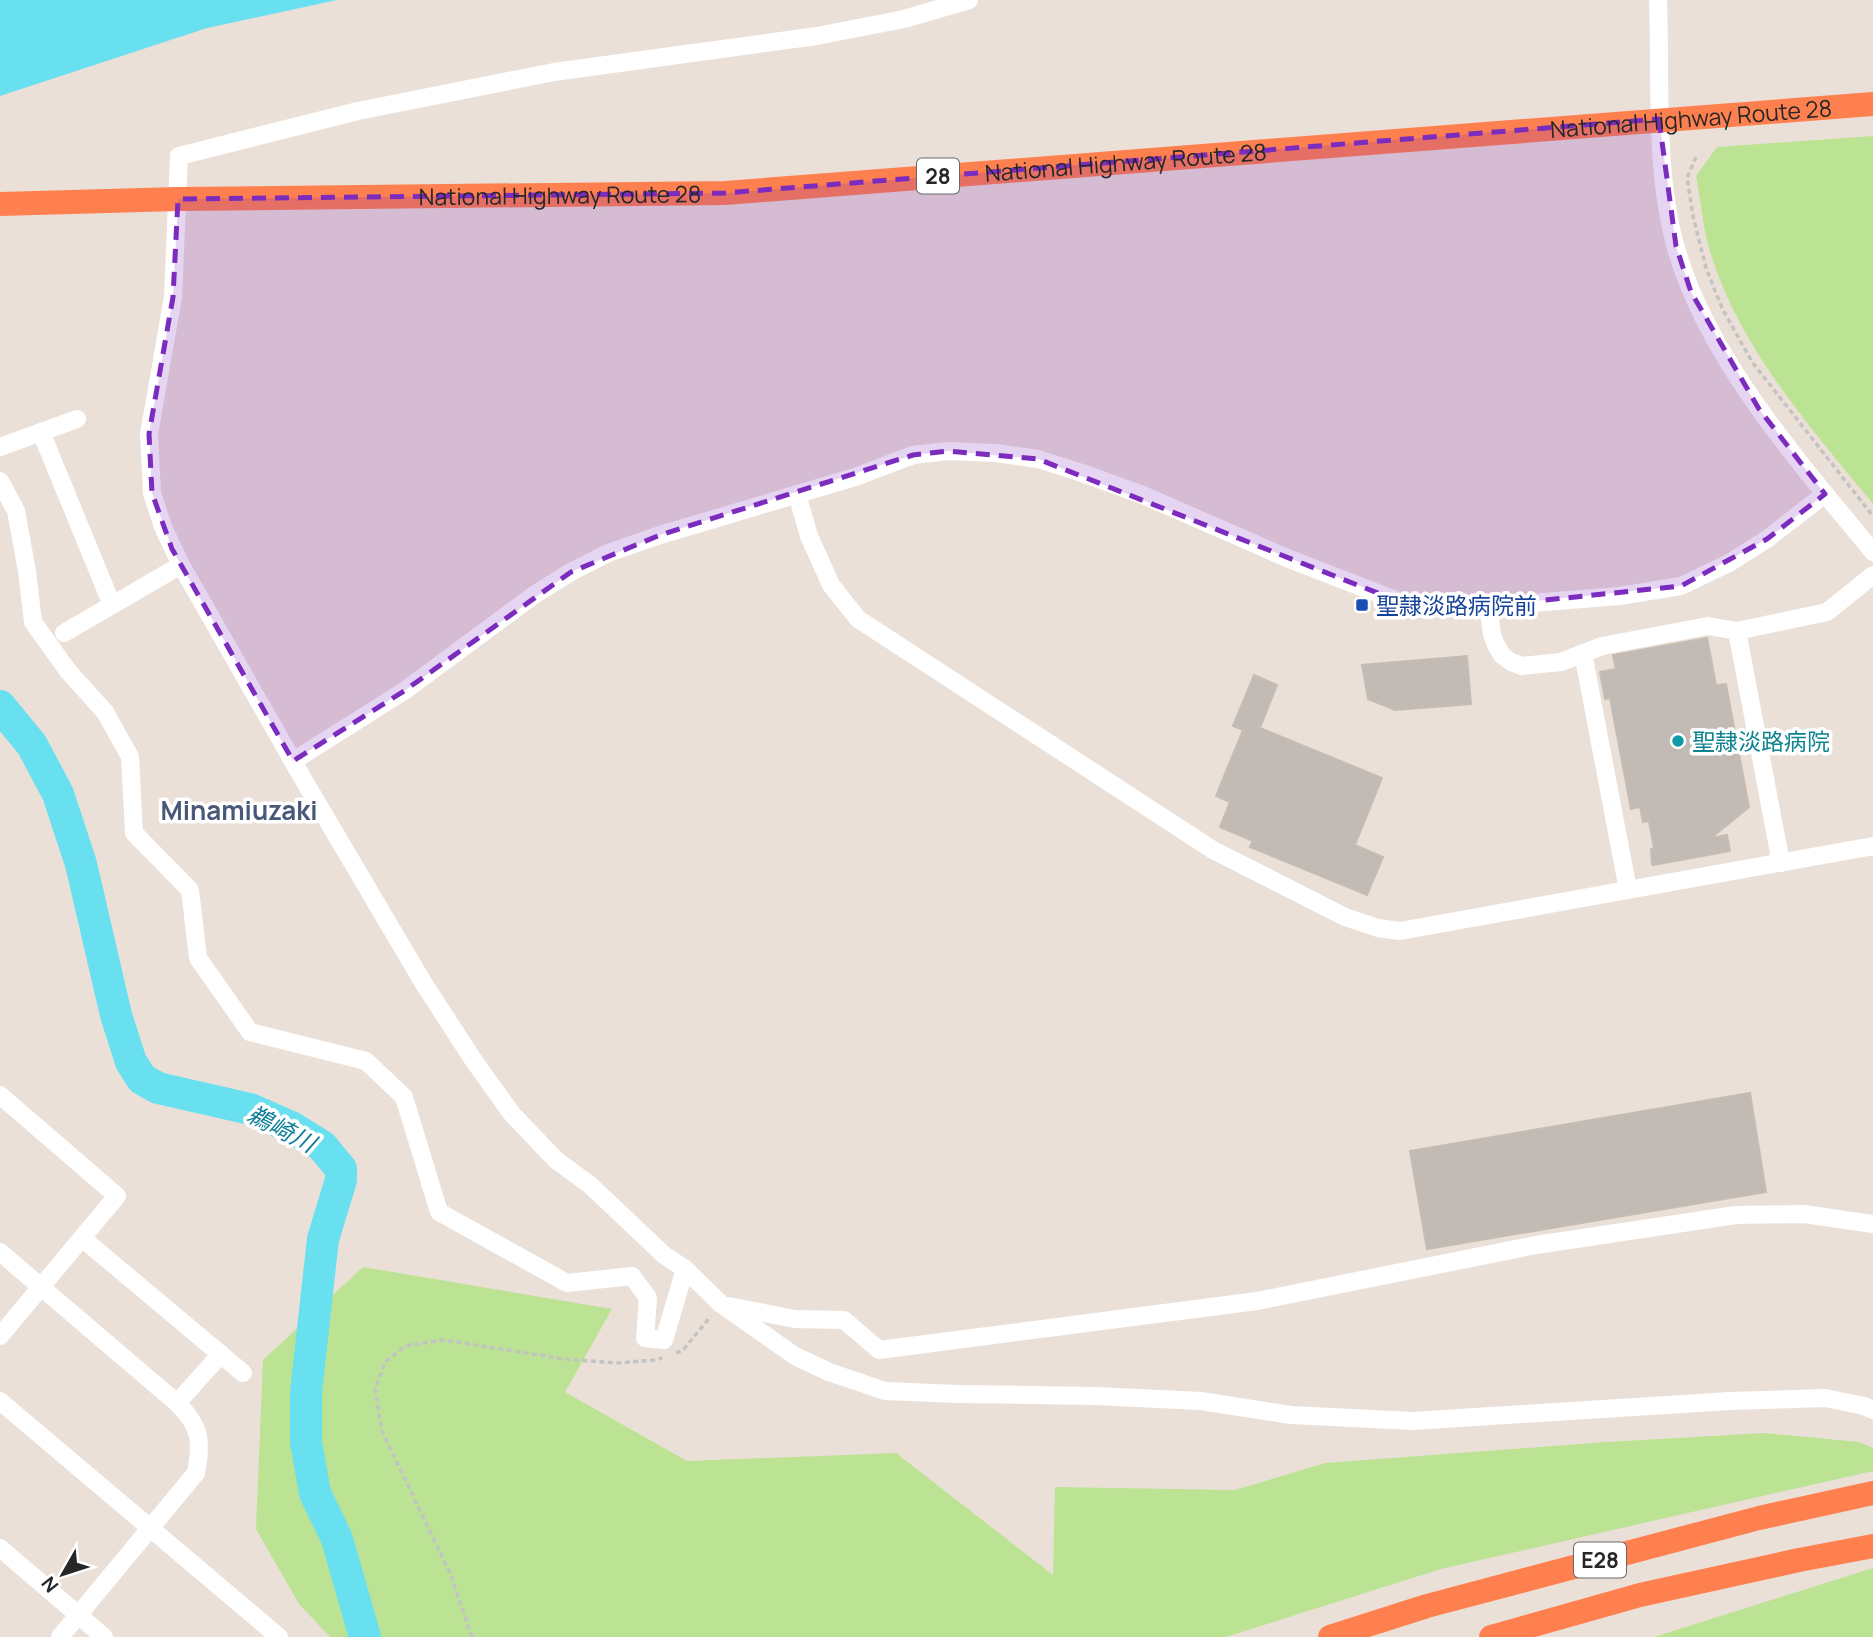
<svg xmlns="http://www.w3.org/2000/svg" width="1873" height="1637" viewBox="0 0 1873 1637" font-family="Manrope,'Noto Sans JP',sans-serif">
<style>
.green{fill:#bbe393}
.water{fill:#69e0ef}
.lines{fill:none;stroke-linecap:round;stroke-linejoin:round}
.river{stroke:#69e0ef;stroke-width:32}
.building{fill:#c2bab5;stroke:#c6bcb2;stroke-width:2}
.path{stroke:#c3c3c3;stroke-width:3.5;stroke-dasharray:5 3.5;stroke-linecap:butt}
.minor{stroke:#fff;stroke-width:18}
.highway{stroke:#ff804f;stroke-width:24}
.marked{fill:#7b2cbf;fill-opacity:0.2;stroke:#7b2cbf;stroke-width:5;stroke-dasharray:14 9;stroke-linejoin:round}
.transit-dot{fill:#1a4fb4;stroke:#fff;stroke-width:2.5}
.culture-dot{fill:#0f9aa8;stroke:#fff;stroke-width:2.5}
.labels{text-anchor:middle;dominant-baseline:central;stroke-width:7;stroke-linejoin:round;paint-order:stroke}
.shield{fill:#fff;stroke:#686868;stroke-width:2}
.shield-label{font-size:21px;font-weight:bold;fill:#272727}
.street-label{font-size:23px;fill:#272727;stroke:#fff}
.transit-label{font-size:23px;fill:#164399;stroke:#fff;text-anchor:start}
.culture-label{font-size:23px;fill:#0d838f;stroke:#fff;text-anchor:start}
.water-label{font-size:24px;font-style:italic;fill:#0b7d98;stroke:#fff}
.quarter-label{font-size:26px;font-weight:bold;fill:#485878;stroke:#fff}
</style>
<rect width="100%" height="100%" fill="#ebe0d8"/>
<g class="green">
<path d="M 1873,136 L 1873,504 C 1811,428 1741,350 1711,255 C 1703,230 1701,201 1696,176 L 1717,147 Z"/>
<polygon points="363,1267 612,1309 565,1392 687,1461 896,1453 1053,1575 1055,1487 1235,1490 1325,1463 1606,1442 1765,1433 1859,1442 1873,1448 1873,1471 1441,1569 1226,1637 330,1637 299,1604 256,1529 263,1360"/>
<polygon points="1873,1568 1873,1637 1654,1637"/>
</g>
<polygon class="water" points="0,0 337,0 207,28 0,96"/>
<g class="lines">
<polyline class="river" points="0,706 32,745 58,794 81,864 116,1015 131,1062 142,1079 158,1088 250,1109 293,1128 322,1146 341,1169 341,1180 323,1239 306,1392 306,1442 315,1493 337,1539 365,1637"/>
</g>
<g class="building">
<polygon points="1707,638 1716,685 1726,684 1749,807 1711,838 1727,835 1730,851 1653,865 1653,864 1652,864 1651,849 1654,849 1649,821 1643,822 1640,807 1631,809 1610,698 1605,699 1600,672 1616,669 1613,655"/>
<polygon points="1467,656 1471,704 1395,710 1368,699 1362,665"/>
<polygon points="1254,675 1277,685 1260,728 1382,778 1355,845 1383,857 1367,895 1250,847 1253,841 1220,827 1230,802 1216,796 1243,730 1233,726"/>
<polygon points="1750,1093 1766,1192 1427,1249 1410,1151"/>
</g>
<g class="lines">
<g class="path">
<polyline points="1696,157 1687,178 1693,216 1706,268 1722,308 1752,362 1873,516"/>
<polyline points="676,1353 683,1350 711,1316"/>
<polyline points="472,1637 450,1573 382,1431 375,1389 385,1362 405,1346 444,1340 564,1359 617,1363 655,1360 662,1358"/>
</g>
<g class="minor">
<polyline points="969,0 904,19 817,36 554,72 358,111 179,156 173,297 149,434 152,493 163,527 181,565 306,784 424,984 474,1061 512,1114 556,1160 590,1185 664,1255 685,1269 721,1304 795,1356 829,1372 885,1391 959,1394 1096,1396 1201,1401 1291,1415 1413,1421 1729,1401 1825,1398 1864,1406 1873,1410"/>
<path d="M 1658,0 C 1661,81 1654,169 1676,248 C 1707,359 1801,464 1873,552"/>
<polyline points="41,432 112,605"/>
<polyline points="0,447 77,419"/>
<polyline points="0,481 16,511 27,571 33,622 68,671 105,712 130,757 134,833 190,890 198,958 250,1032 366,1061 404,1097 439,1212 567,1283 632,1276 648,1298 645,1338 664,1340 685,1269"/>
<polyline points="797,494 809,536 831,585 858,619 1213,850 1345,917 1378,928 1400,931 1873,846"/>
<polyline points="1488,606 1492,634 1496,645 1502,655 1511,662 1522,666 1561,662 1602,646 1708,626 1737,631"/>
<polyline points="64,633 181,565"/>
<polyline points="1583,653 1628,890"/>
<polyline points="293,761 404,691 534,595 571,572 608,553 660,535 855,477 913,455 948,451 995,453 1038,459 1082,473 1143,495 1287,558 1403,603 1469,608 1619,596 1681,586 1729,563 1767,539 1825,494"/>
<polyline points="1781,863 1737,631 1827,612 1873,575"/>
<polyline points="0,1095 117,1196 0,1336"/>
<polyline points="82,1238 243,1373"/>
<path d="M 0,1252 L 177,1403 C 201,1427 202,1441 196,1473 L 60,1637"/>
<polyline points="728,1306 795,1319 844,1320 879,1350 1257,1301 1536,1245 1736,1215 1804,1214 1873,1224"/>
<polyline points="0,1401 279,1637"/>
<polyline points="177,1403 221,1354"/>
<polyline points="0,1548 104,1637"/>
</g>
<g class="highway">
<path id="s1" d="M 0,204 L 178,199 L 725,193 L 1873,104"/>
<polyline points="1330,1637 1427,1606 1759,1518 1873,1493"/>
<polyline points="1491,1637 1640,1595 1799,1560 1873,1546"/>
</g>
</g>
<path class="marked" d="M 1659,119 L 1676,246 L 1691,292 L 1759,409 L 1825,494 L 1767,539 L 1681,586 L 1469,608 L 1403,603 L 1038,459 L 948,451 L 913,455 L 660,535 L 571,572 L 404,691 L 293,761 L 172,549 L 152,493 L 149,434 L 173,297 L 178,199 L 725,193 Z"/>
<rect class="transit-dot" x="1355" y="598" width="14" height="14" rx="3.5"/>
<circle class="culture-dot" cx="1678" cy="741" r="7"/>
<g class="labels">
<g class="shield">
<rect x="917" y="158.5" width="42" height="35" rx="5"/>
<rect x="1574" y="1542.5" width="52" height="35" rx="5"/>
</g>
<g class="shield-label">
<text x="938" y="176">28</text>
<text x="1600" y="1560">E28</text>
</g>
<g class="street-label">
<text stroke="none"><textPath href="#s1" startOffset="1694">National Highway Route 28</textPath></text>
<text stroke="none"><textPath href="#s1" startOffset="1127">National Highway Route 28</textPath></text>
<text stroke="none"><textPath href="#s1" startOffset="560">National Highway Route 28</textPath></text>
</g>
<g class="transit-label">
<text x="1376" y="605">聖隷淡路病院前</text>
</g>
<g class="culture-label">
<text x="1692" y="741">聖隷淡路病院</text>
</g>
<g class="water-label">
<text transform="translate(282 1128) rotate(27)">鵜崎川</text>
</g>
<g class="quarter-label">
<text x="239" y="810">Minamiuzaki</text>
</g>
</g>
<g transform="translate(63 1574) rotate(231)" stroke="#ffffff" stroke-width="5" paint-order="stroke">
<path d="M0-5L12 26L0 18L-12 26Z" fill="#272727"/>
<text y="-10" font-size="19" font-weight="bold" text-anchor="middle" fill="#272727">N</text>
</g>
</svg>
